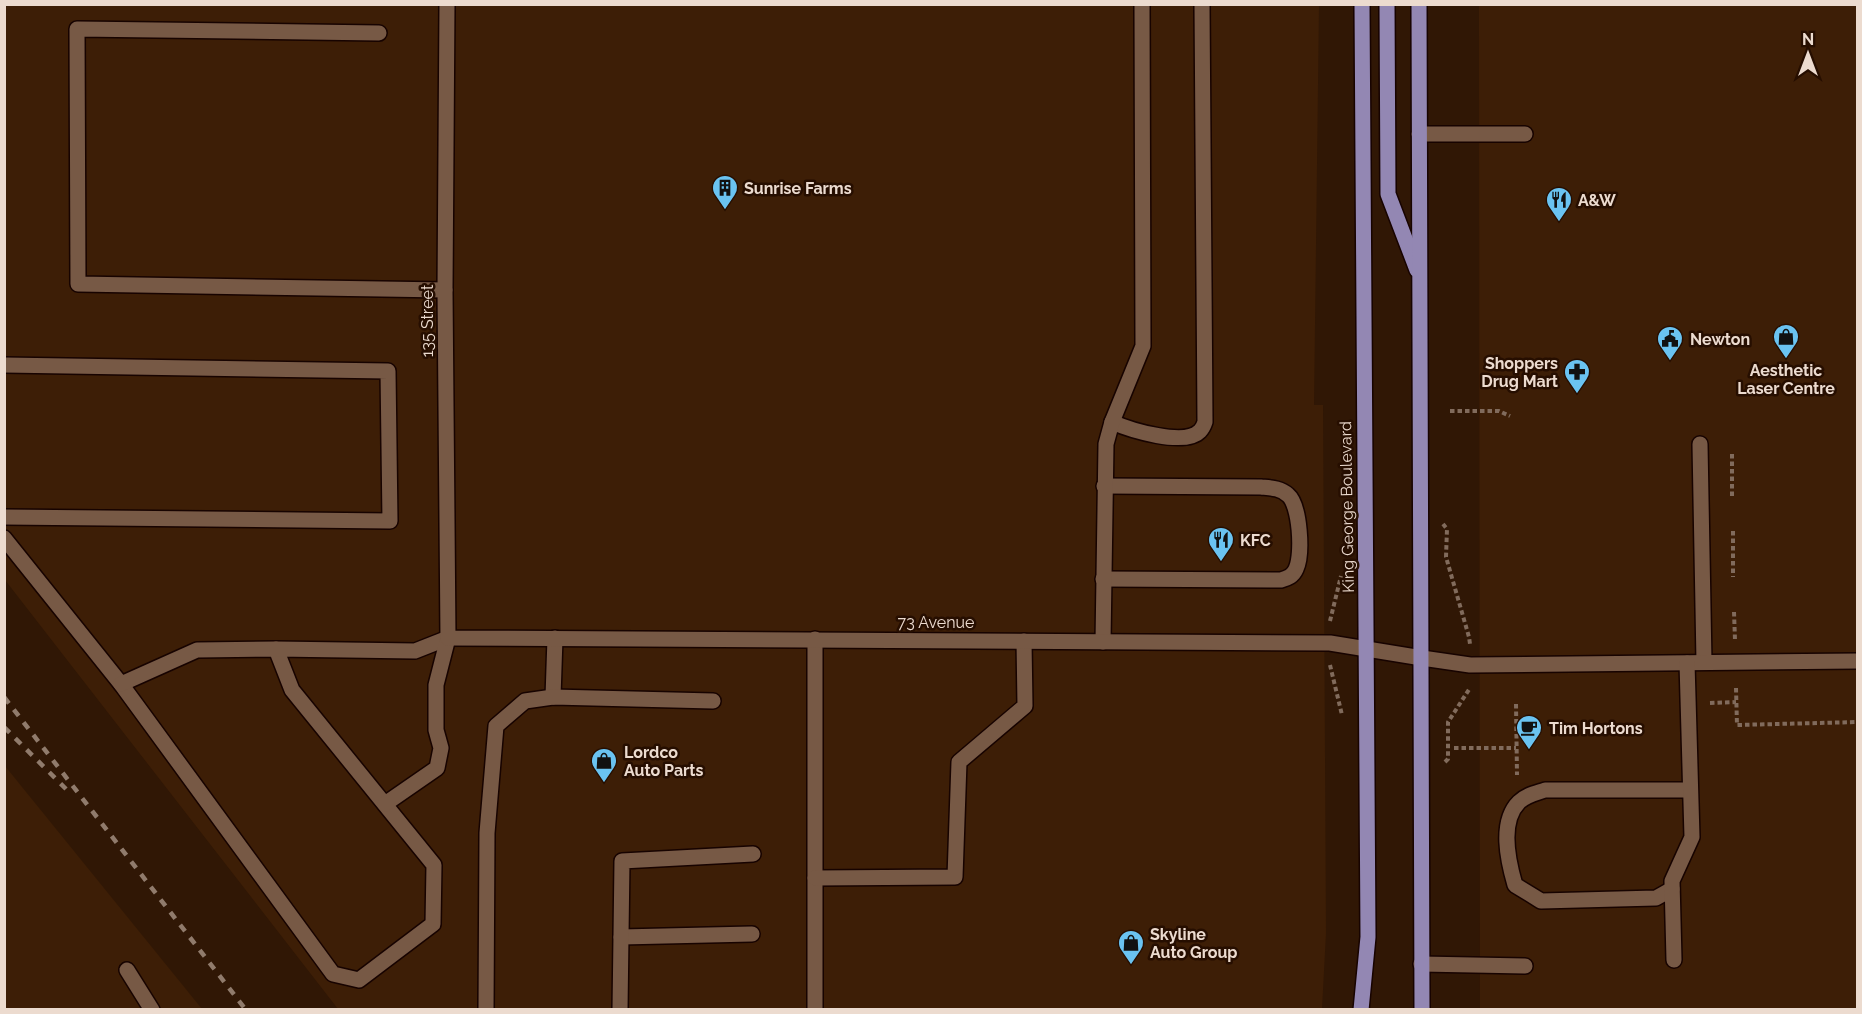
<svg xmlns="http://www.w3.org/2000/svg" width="1862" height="1014" viewBox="0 0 1862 1014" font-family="Raleway,sans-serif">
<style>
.built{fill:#3d1e06}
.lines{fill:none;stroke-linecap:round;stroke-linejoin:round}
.lane-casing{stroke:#170300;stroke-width:18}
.street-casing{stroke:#170300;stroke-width:18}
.primary-casing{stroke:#170300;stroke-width:18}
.path{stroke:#816b5c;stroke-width:4;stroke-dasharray:4.5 3;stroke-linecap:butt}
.lane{stroke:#775945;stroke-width:15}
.street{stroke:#775945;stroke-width:15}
.primary{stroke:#9387b3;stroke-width:15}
.rail{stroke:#907b6c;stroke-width:4.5;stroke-dasharray:8 8;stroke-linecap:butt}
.labels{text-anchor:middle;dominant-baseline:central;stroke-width:5;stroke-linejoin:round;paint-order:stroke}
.poi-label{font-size:16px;font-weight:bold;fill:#ecdbcf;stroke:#260e00;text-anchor:start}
.street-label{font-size:16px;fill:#ecdbcf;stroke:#260e00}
</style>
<rect width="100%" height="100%" fill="#301705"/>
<g class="built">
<polygon points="4,5 1319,5 1314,405 1323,405 1326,933 1322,1009 338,1009 5,580"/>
<polygon points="1479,5 1857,5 1857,1009 1480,1009"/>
<polygon points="5,766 202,1009 5,1009"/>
</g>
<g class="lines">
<defs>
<g id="lane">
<polyline points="379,33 77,29 78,284 445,290"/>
<polyline points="1419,134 1525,134"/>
<polyline points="4,365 388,371 390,521 4,517"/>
<path d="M 1112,422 C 1130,430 1185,447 1200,431 C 1203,428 1204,425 1205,422 L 1202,4"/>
<polyline points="1700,444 1704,662"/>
<polyline points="4,538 121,684 333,974 359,980 433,924 434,865 292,690 276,649"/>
<path d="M 1103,579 L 1281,580 C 1288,578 1293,576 1296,569 C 1303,554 1300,505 1288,495 C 1280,488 1271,488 1261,487 L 1104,486"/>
<polyline points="815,639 815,1010"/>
<polyline points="1103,642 1106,444 1112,422 1143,346 1142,4"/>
<polyline points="1422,658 1470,665 1858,661"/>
<polyline points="121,684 197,650 276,649 415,651 448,638"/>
<polyline points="553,697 555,638"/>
<polyline points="385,804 437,768 441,748 436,730 436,685 448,638"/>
<polyline points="815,878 955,877 959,762 1025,706 1024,641"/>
<path d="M 1672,889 L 1656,898 L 1541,901 L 1515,885 C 1508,861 1499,822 1519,802 C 1526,795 1536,793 1545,790 L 1690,790"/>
<polyline points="621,937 752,934"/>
<polyline points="1674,960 1672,881 1692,837 1687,663"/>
<polyline points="1421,964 1525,966"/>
<polyline points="127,970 152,1010"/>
<polyline points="486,1010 487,833 496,726 525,701 553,697 713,701"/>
<polyline points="620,1010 622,861 753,854"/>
</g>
<polyline id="street" points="447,4 445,290 448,638 1330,643 1422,658"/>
<g id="primary">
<polyline points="1387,4 1388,194 1417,270"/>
<polyline points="1419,4 1422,1010"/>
<polyline points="1361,1010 1368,937 1362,4"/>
</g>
</defs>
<use href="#lane" class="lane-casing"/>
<use href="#street" class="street-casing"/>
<use href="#primary" class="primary-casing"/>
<g class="path">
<polyline points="1450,411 1499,411 1510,416"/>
<polyline points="1732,454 1732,498"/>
<polyline points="1443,524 1447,529 1446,557 1469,637 1470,644"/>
<polyline points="1733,531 1733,577"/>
<polyline points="1734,612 1735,640"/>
<polyline points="1330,621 1341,576"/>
<polyline points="1330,665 1342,715"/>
<polyline points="1736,688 1737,725 1858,722"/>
<polyline points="1710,703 1736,702"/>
<polyline points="1516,704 1517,775"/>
<polyline points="1454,748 1516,748"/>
<polyline points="1445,762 1448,759 1448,722 1470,688"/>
</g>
<use href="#lane" class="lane"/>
<use href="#street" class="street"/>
<use href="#primary" class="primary"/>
<g class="rail">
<polyline points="4,697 246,1010"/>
<polyline points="4,727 66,789"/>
</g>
</g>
<defs>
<symbol id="building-pin" viewBox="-11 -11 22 30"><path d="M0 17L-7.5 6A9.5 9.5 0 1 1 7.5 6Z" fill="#6ac3f1" stroke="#260e00"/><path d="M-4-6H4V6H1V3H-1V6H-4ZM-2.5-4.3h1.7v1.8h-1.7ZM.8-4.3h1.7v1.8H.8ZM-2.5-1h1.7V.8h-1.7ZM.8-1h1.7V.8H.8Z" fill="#111"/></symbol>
<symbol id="restaurant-pin" viewBox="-11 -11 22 30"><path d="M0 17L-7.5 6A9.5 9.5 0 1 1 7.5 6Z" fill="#6ac3f1" stroke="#260e00"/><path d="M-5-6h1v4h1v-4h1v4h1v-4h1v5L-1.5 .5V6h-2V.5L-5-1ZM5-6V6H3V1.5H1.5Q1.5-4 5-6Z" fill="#111"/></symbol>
<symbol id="shop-pin" viewBox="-11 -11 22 30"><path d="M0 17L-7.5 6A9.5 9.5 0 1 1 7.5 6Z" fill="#6ac3f1" stroke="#260e00"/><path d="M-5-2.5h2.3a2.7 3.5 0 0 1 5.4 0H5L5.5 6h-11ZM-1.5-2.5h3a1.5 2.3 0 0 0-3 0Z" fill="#111"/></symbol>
<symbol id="civic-pin" viewBox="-11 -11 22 30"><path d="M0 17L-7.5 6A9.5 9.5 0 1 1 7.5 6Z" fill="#6ac3f1" stroke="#260e00"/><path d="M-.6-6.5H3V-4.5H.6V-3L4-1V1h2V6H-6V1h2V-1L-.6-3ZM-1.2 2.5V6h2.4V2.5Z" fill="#111"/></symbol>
<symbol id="pharmacy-pin" viewBox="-11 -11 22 30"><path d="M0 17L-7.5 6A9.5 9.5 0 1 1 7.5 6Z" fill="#6ac3f1" stroke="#260e00"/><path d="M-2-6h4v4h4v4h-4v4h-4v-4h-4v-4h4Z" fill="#111"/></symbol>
<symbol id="cafe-pin" viewBox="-11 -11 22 30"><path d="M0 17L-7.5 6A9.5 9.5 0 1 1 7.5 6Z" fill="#6ac3f1" stroke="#260e00"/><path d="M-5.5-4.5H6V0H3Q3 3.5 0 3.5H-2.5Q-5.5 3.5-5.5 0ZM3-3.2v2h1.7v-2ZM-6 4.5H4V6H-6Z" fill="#111"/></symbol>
</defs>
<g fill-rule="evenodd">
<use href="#building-pin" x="710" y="173" width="30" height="40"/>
<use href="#restaurant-pin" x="1544" y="185" width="30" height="40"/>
<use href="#shop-pin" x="1771" y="322" width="30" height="40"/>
<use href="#civic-pin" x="1655" y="324" width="30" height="40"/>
<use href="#pharmacy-pin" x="1562" y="357" width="30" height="40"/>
<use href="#restaurant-pin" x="1206" y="525" width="30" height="40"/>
<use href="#cafe-pin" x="1514" y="713" width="30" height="40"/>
<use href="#shop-pin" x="589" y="746" width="30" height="40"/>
<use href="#shop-pin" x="1116" y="928" width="30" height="40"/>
</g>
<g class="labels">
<g class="poi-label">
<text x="744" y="188">Sunrise Farms</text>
<text x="1578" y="200">A&amp;W</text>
<text x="1690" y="339">Newton</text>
<text x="1558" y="363" text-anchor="end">Shoppers<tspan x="1558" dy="18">Drug Mart</tspan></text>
<text x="1786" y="370" text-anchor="middle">Aesthetic<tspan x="1786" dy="18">Laser Centre</tspan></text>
<text x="1240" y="540">KFC</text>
<text x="1549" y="728">Tim Hortons</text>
<text x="624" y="752">Lordco<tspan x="624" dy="18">Auto Parts</tspan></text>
<text x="1150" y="934">Skyline<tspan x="1150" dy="18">Auto Group</tspan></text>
</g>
<g class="street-label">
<text transform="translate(427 321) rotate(-90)">135 Street</text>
<text transform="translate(1347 507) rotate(-91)">King George Boulevard</text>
<text x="936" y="622">73 Avenue</text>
</g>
</g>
<rect width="1862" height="1014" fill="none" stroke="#ecdbcf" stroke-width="12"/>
<g transform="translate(1808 54)" stroke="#260e00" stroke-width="4.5" paint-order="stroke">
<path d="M0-4.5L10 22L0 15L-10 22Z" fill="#ecdbcf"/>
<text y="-9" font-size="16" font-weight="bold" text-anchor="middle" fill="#ecdbcf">N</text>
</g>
</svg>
